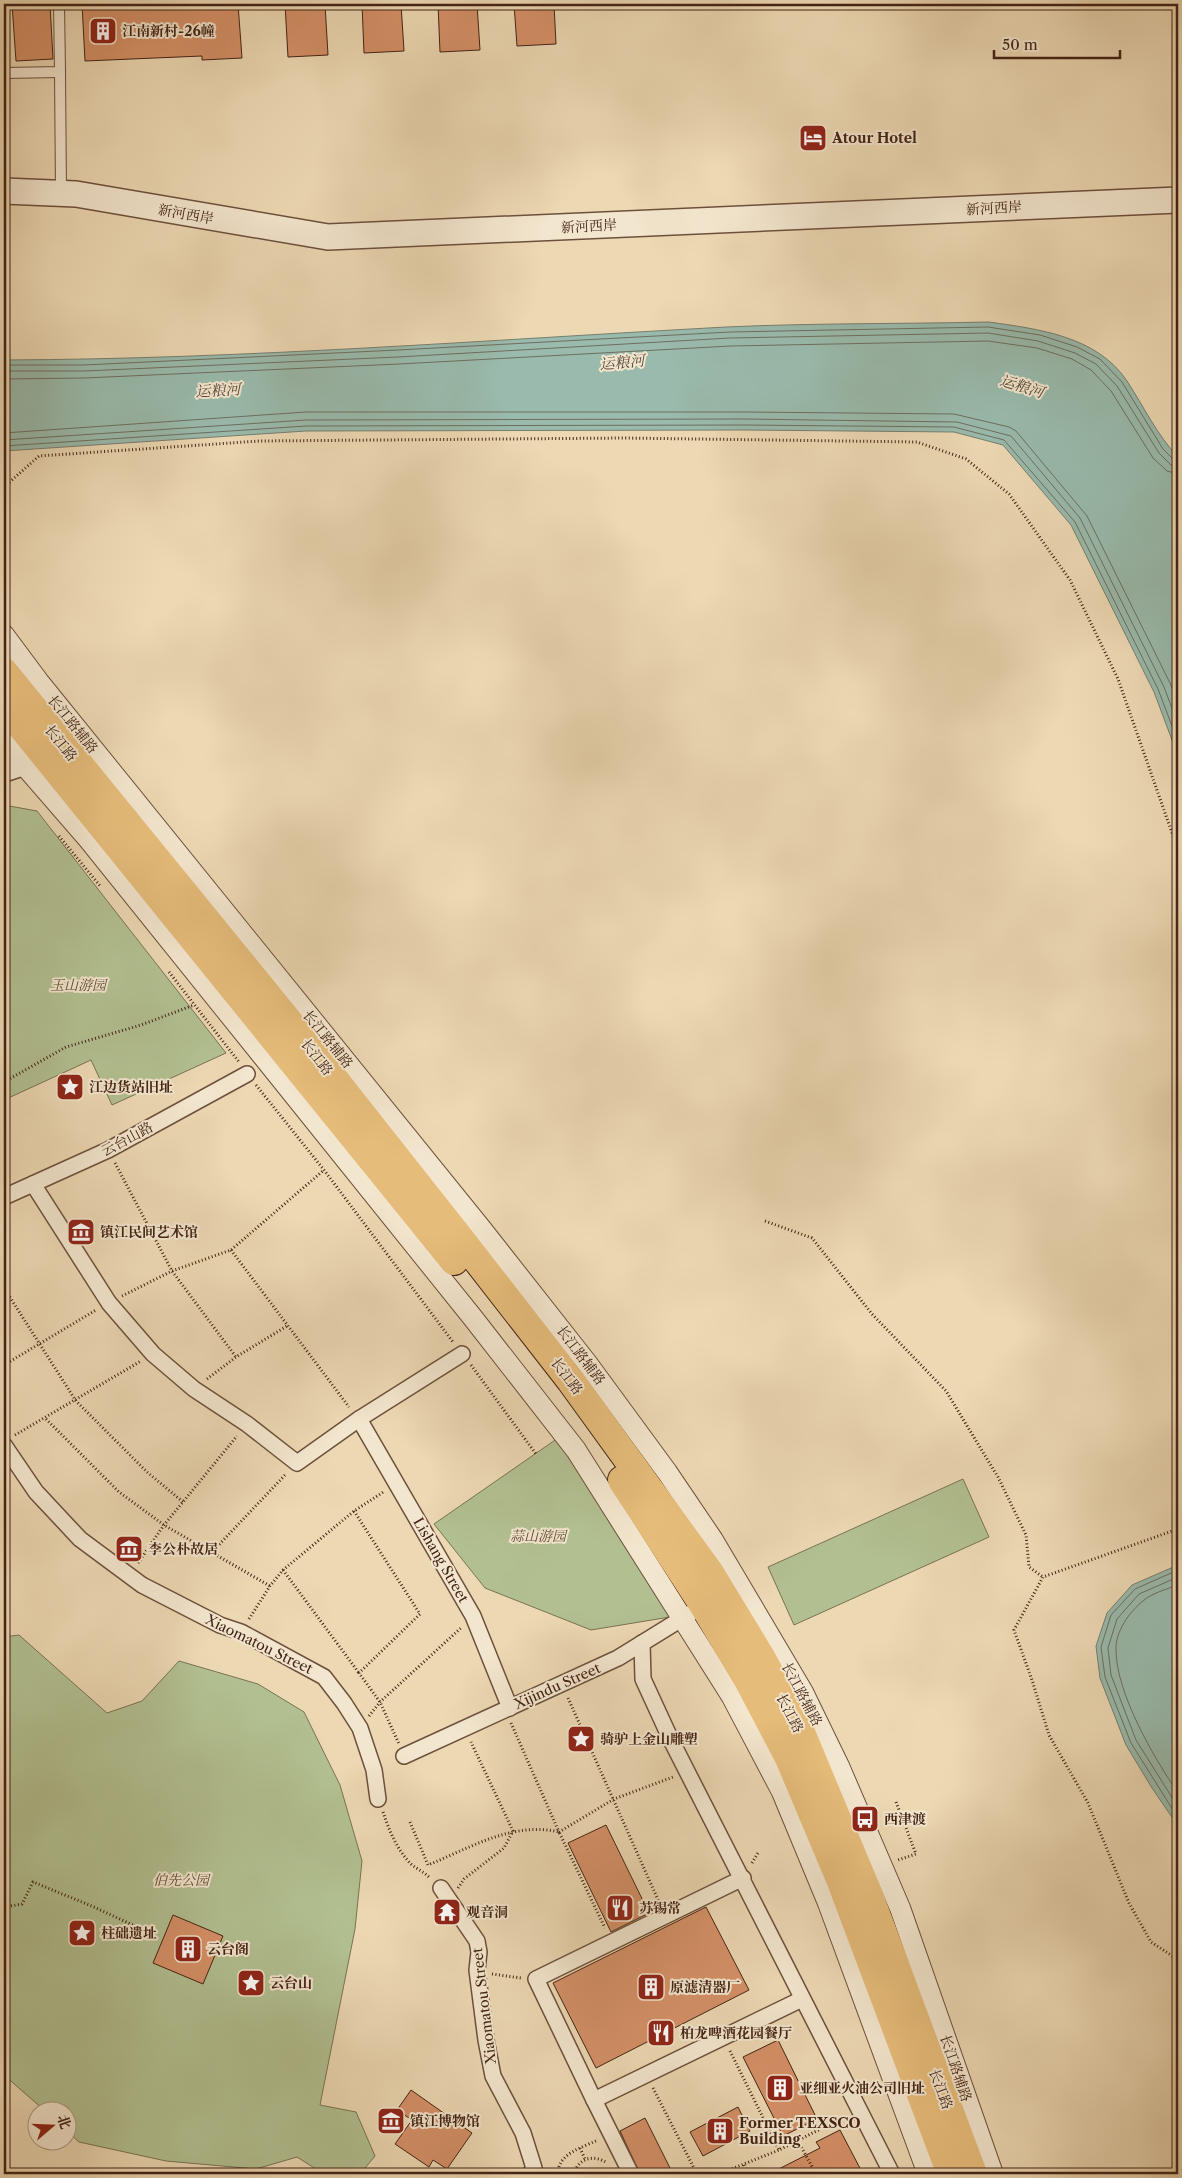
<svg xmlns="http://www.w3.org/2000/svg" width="1182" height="2178" viewBox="0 0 1182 2178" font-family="'Libre Caslon Text','Noto Serif SC',serif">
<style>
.green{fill:#b2c091;stroke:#7a7253}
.water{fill:#99baac;stroke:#777e70}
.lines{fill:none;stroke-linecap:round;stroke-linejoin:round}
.shore{stroke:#6e6e60;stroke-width:1}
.building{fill:#d59067;stroke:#432315}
.service-casing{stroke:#6d503c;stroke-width:12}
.pedestrian-casing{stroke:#6d503c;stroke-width:18}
.minor-casing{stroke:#6d503c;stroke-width:22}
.tertiary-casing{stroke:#6d503c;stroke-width:28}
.primary-casing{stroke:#432315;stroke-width:30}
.path{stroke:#432315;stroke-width:3;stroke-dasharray:1 2.5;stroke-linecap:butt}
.service{stroke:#f3e6ce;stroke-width:10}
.pedestrian{stroke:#f3e6ce;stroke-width:15}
.minor{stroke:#f3e6ce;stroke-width:20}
.tertiary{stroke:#f3e6ce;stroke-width:25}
.primary{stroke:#e6bc7a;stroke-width:28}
.labels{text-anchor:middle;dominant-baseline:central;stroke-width:4;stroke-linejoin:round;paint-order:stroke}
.poi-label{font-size:14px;font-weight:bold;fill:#432315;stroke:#f3e6ce;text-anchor:start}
.street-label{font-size:14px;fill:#432315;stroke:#f3e6ce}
.park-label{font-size:14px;font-style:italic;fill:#5f4a34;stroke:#f3e6ce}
.water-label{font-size:15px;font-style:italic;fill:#58493b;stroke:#f3e6ce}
</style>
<rect width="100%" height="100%" fill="#ecd8b3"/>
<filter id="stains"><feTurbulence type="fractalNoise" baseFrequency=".004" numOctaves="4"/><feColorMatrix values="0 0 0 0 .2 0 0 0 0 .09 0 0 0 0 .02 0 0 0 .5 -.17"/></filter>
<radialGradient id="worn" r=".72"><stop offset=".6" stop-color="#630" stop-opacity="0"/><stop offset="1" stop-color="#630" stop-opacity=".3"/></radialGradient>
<g class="green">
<polygon points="4,805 37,811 226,1053 112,1105 91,1060 4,1100"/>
<polygon points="558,1438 670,1617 591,1630 485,1588 434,1524"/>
<polygon points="963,1479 989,1537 794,1625 768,1567"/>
<polygon points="19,1635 107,1713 142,1701 179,1661 258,1684 304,1712 340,1785 362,1861 355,1929 320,2105 356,2112 375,2156 360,2174 324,2174 297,2157 256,2169 166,2161 79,2142 68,2132 68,2110 44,2110 4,2075 4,1637"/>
</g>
<g class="water">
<path d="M 989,322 C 1038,329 1097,336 1127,381 C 1144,407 1157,435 1178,457 L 1178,756 L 1154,692 L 1071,525 L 1003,445 L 954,432 L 743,430 L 306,431 L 4,451 L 4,360 C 245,359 486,340 726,327 C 813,323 901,324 989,322 Z"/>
<polygon points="1178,1565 1178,1826 1152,1788 1126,1745 1100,1678 1096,1646 1107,1613 1132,1585"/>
</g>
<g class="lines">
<g class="shore">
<polyline points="4,365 84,365 398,350 730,332 988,327 1040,335 1077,347 1100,359 1122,382 1163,449 1173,459 1178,460"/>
<polyline points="4,371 84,371 398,357 730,338 988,333 1038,341 1075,353 1096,364 1117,386 1159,453 1171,465 1178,466"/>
<polyline points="4,379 84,378 399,364 731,346 988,341 1037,348 1072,359 1091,370 1111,391 1153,458 1167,471 1178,474"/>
<polyline points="4,433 306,412 743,412 954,414 1009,427 1016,431 1087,516 1170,683 1178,703"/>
<polyline points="4,440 306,420 743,419 957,422 1011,436 1080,518 1164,687 1178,724"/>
<polyline points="4,446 306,426 743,425 954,427 1004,440 1075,522 1158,689 1178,742"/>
<polyline points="1178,1570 1135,1589 1111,1615 1101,1647 1105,1677 1131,1743 1178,1818"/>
<polyline points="1178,1577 1139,1594 1117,1619 1108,1648 1111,1675 1136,1740 1178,1807"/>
<path d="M 1178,1585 C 1167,1589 1152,1593 1143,1601 C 1130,1611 1115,1632 1116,1650 C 1116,1693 1154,1758 1178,1793"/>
</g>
</g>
<g class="building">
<polygon points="12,4 50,4 53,59 16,61"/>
<polygon points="82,4 238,4 242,58 202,60 202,56 85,61"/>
<polygon points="285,4 325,4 328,55 288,57"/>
<polygon points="362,4 401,4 404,51 364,53"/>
<polygon points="438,4 477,4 480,50 440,52"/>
<polygon points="514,4 554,4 556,44 517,46"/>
<polygon points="606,1825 649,1913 611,1932 568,1843"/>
<polygon points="706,1907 749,1990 596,2068 553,1983"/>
<polygon points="173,1915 223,1936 203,1984 153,1963"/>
<polygon points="778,2040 817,2119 783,2136 743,2057"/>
<polygon points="411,2090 472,2133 447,2169 433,2160 429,2167 395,2144 412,2120 397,2110"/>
<polygon points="738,2107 750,2131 703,2156 690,2132"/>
<polygon points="645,2118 671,2170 661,2174 640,2174 620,2131"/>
<polygon points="840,2130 863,2174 769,2174 820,2148 816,2142"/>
</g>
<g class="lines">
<defs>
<g id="service">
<polyline points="60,72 61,193"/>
<polyline points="4,73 60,72 59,4"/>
</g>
<g id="pedestrian">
<polyline points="33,1184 109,1303 153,1354 194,1389 247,1424 297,1463 359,1419 462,1354"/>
<polyline points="4,1197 108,1150 247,1074"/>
<polyline points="359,1419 473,1616 510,1708"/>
<polyline points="4,1445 36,1492 80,1539 142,1585 220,1625 241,1632 324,1677 344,1703 360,1728 374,1770 378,1799"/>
<polyline points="642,1643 643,1679 671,1740 892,2174"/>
<polyline points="404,1756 618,1658 691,1613"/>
<polyline points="743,1878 536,1979 594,2100 802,1999"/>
<polyline points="441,1888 477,1941 479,1952 477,1970 486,2040 493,2076 523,2133 534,2168 530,2174"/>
<polyline points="594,2100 631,2174"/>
</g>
<g id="minor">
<polyline points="4,635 39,682 480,1227 587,1363 667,1472 713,1540 803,1692 839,1766 900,1908 993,2174"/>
<polyline points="4,742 89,840 473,1318 576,1450 732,1697 782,1792 828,1903 928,2174"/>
</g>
<g id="tertiary">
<polyline points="4,191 76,194 328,237 1178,200"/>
<polyline points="4,769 22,763 57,739"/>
</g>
<g id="primary">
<polyline points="4,672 286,1018 462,1241 571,1381 710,1573 761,1657 797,1723 870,1898 973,2174"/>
<polyline points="4,705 454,1261"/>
<polyline points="622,1480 704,1606 748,1680 789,1758 840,1879 951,2174"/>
</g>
</defs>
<use href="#service" class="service-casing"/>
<use href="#pedestrian" class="pedestrian-casing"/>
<use href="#minor" class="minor-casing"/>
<use href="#tertiary" class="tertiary-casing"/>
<use href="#primary" class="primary-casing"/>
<g class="path">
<polyline points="4,487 39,456 260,441 624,438 917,442 966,459 1009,494 1070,580 1118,679 1178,850"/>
<polyline points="59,836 101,887"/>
<polyline points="169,972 239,1062"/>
<polyline points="4,1082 66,1047 141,1025 194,1005"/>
<polyline points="256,1085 324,1170 453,1342"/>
<polyline points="115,1163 172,1271 236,1357"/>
<polyline points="765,1221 812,1238 872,1314 946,1391 998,1477 1026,1535 1029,1567 1043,1577"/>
<polyline points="231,1250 349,1407"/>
<polyline points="4,1288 76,1401 147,1472 183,1502"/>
<polyline points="122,1296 172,1271 231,1250 324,1170"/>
<polyline points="4,1365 96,1310"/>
<polyline points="471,1365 536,1454"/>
<polyline points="207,1379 236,1357 287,1326"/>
<polyline points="46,1419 119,1492 164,1525 270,1586"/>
<polyline points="15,1435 141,1361"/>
<polyline points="354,1511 420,1614 359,1673 380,1702 399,1744"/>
<polyline points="1178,1529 1043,1577 1014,1630 1032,1680 1049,1735 1088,1803 1129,1903 1151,1942 1177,1959 1178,1962"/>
<polyline points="212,1552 286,1474"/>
<polyline points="138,1563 164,1525 237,1436"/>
<polyline points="283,1570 359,1673"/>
<polyline points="249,1619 270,1586 283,1570 354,1511 385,1491"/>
<polyline points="568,1698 659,1902"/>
<polyline points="369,1716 380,1702 462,1627"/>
<polyline points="511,1723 559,1832 614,1799 673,1777"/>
<polyline points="896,1802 916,1854 898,1860"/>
<path d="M 383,1812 C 389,1830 397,1850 411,1864 C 417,1869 424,1872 430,1878"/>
<path d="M 410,1822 L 428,1865 C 470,1848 513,1821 559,1832 L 605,1928"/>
<polyline points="752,1863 758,1853"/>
<polyline points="458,1888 464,1879 504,1848 513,1831 471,1742"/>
<polyline points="4,1907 22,1904 33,1882 94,1907 154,1935"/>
<polyline points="492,1974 521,1978"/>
<polyline points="730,2051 779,2150 846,2116"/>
<polyline points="653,2088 697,2174"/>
<polyline points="798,2141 816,2174"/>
<polyline points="580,2148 585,2159"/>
<polyline points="744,2165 748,2174"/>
<path d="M 558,2174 C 557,2154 583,2147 598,2140"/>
<path d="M 574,2174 C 578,2158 594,2154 607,2163"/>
<polyline points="719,2174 779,2150"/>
</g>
<use href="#service" class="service"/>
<use href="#pedestrian" class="pedestrian"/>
<use href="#minor" class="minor"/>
<use href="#tertiary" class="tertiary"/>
<use href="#primary" class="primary"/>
</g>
<defs>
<symbol id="building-square" viewBox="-11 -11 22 22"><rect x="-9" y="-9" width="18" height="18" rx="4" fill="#8f2418" stroke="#f3e6ce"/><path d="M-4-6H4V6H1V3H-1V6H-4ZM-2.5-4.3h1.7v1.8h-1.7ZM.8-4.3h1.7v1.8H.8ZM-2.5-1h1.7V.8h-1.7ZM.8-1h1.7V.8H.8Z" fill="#fff"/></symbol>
<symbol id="hotel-square" viewBox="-11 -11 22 22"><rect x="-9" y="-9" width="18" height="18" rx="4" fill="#8f2418" stroke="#f3e6ce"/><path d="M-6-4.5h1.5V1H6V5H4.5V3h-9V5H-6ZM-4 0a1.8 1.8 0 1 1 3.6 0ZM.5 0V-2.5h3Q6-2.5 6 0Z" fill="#fff"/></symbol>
<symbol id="sight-square" viewBox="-11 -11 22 22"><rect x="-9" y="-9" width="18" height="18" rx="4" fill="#8f2418" stroke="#f3e6ce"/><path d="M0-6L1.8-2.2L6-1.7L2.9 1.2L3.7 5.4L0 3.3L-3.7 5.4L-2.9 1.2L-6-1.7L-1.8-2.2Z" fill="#fff"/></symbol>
<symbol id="museum-square" viewBox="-11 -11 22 22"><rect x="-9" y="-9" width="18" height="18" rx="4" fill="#8f2418" stroke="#f3e6ce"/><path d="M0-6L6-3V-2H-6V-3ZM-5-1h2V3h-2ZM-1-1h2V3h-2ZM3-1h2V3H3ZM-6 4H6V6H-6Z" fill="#fff"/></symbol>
<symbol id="bus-square" viewBox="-11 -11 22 22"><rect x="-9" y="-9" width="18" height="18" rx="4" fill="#8f2418" stroke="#f3e6ce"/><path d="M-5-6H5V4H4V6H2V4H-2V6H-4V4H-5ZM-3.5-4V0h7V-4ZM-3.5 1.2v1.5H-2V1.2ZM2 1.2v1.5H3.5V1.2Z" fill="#fff"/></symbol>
<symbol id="restaurant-square" viewBox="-11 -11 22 22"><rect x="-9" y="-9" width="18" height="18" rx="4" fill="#8f2418" stroke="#f3e6ce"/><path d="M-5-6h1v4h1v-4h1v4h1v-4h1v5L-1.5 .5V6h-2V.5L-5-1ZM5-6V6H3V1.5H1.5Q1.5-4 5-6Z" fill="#fff"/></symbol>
<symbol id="temple-square" viewBox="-11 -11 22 22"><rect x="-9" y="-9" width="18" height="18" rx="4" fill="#8f2418" stroke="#f3e6ce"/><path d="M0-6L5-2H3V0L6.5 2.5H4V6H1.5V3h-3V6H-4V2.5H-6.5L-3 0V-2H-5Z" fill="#fff"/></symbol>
</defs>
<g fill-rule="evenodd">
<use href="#building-square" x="87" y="15" width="32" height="32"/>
<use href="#hotel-square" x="797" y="122" width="32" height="32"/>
<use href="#sight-square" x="54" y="1071" width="32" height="32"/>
<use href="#museum-square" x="65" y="1216" width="32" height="32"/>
<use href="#museum-square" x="113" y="1533" width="32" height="32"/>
<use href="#sight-square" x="565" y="1723" width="32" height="32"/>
<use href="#bus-square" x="849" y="1803" width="32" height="32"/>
<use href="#restaurant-square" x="604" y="1892" width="32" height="32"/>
<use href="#temple-square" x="431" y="1896" width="32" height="32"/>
<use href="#sight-square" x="66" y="1917" width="32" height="32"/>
<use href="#building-square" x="172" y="1933" width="32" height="32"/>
<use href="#sight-square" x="235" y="1967" width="32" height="32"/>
<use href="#building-square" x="635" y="1971" width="32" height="32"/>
<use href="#restaurant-square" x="645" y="2017" width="32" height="32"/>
<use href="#building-square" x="764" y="2072" width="32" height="32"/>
<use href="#museum-square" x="375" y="2105" width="32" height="32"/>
<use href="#building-square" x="704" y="2115" width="32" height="32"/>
</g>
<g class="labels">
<g class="poi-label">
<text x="122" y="31">江南新村-26幢</text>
<text x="832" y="138">Atour Hotel</text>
<text x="89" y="1087">江边货站旧址</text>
<text x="100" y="1232">镇江民间艺术馆</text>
<text x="148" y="1549">李公朴故居</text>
<text x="600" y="1739">骑驴上金山雕塑</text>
<text x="884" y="1819">西津渡</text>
<text x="639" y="1908">苏锡常</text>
<text x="466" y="1912">观音洞</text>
<text x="101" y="1933">柱础遗址</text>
<text x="207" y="1949">云台阁</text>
<text x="270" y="1983">云台山</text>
<text x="670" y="1987">原滤清器厂</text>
<text x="680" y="2033">柏龙啤酒花园餐厅</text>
<text x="799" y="2088">亚细亚火油公司旧址</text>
<text x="410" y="2121">镇江博物馆</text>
<text x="739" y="2123">Former TEXSCO<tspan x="739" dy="16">Building</tspan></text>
</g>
<g class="street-label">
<text transform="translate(994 208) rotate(-3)">新河西岸</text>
<text transform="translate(186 214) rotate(10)">新河西岸</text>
<text transform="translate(589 226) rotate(-3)">新河西岸</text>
<text transform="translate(73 724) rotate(51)">长江路辅路</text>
<text transform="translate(61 743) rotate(51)">长江路</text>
<text transform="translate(328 1039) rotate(51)">长江路辅路</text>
<text transform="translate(317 1057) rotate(52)">长江路</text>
<text transform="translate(127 1139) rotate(-28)">云台山路</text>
<text transform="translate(581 1355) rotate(53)">长江路辅路</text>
<text transform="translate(567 1376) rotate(53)">长江路</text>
<text transform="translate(441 1560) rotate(60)">Lishang Street</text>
<text transform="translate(259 1644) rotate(26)">Xiaomatou Street</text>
<text transform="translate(557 1686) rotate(-24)">Xijindu Street</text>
<text transform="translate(802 1694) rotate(62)">长江路辅路</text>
<text transform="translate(790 1713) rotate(63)">长江路</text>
<text transform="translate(484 2006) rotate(-97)">Xiaomatou Street</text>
<text transform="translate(956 2068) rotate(71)">长江路辅路</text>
<text transform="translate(941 2089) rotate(70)">长江路</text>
</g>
<g class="park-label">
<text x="78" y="985">玉山游园</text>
<text x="538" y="1536">蒜山游园</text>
<text x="181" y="1880">伯先公园</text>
</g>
<g class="water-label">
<text transform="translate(622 362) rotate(-5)">运粮河</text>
<text transform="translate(1022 386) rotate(17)">运粮河</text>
<text transform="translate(218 390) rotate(-3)">运粮河</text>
</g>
</g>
<rect width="1182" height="2178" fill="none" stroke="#ecd8b3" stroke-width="20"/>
<rect x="5" y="5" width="1172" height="2168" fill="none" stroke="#432315" stroke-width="2.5"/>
<rect x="10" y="10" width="1162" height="2158" fill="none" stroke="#432315"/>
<g transform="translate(52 2126) rotate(71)"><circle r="24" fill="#f3e6ce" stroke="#ad9884"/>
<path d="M0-4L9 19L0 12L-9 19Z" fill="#8f2418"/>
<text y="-8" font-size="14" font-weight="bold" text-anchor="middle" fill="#432315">北</text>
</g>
<path d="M994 50v8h126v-8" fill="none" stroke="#432315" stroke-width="2.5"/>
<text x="1002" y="50" font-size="15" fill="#432315" stroke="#f3e6ce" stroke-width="4" paint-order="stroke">50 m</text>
<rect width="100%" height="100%" filter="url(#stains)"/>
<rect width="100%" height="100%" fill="url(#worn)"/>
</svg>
